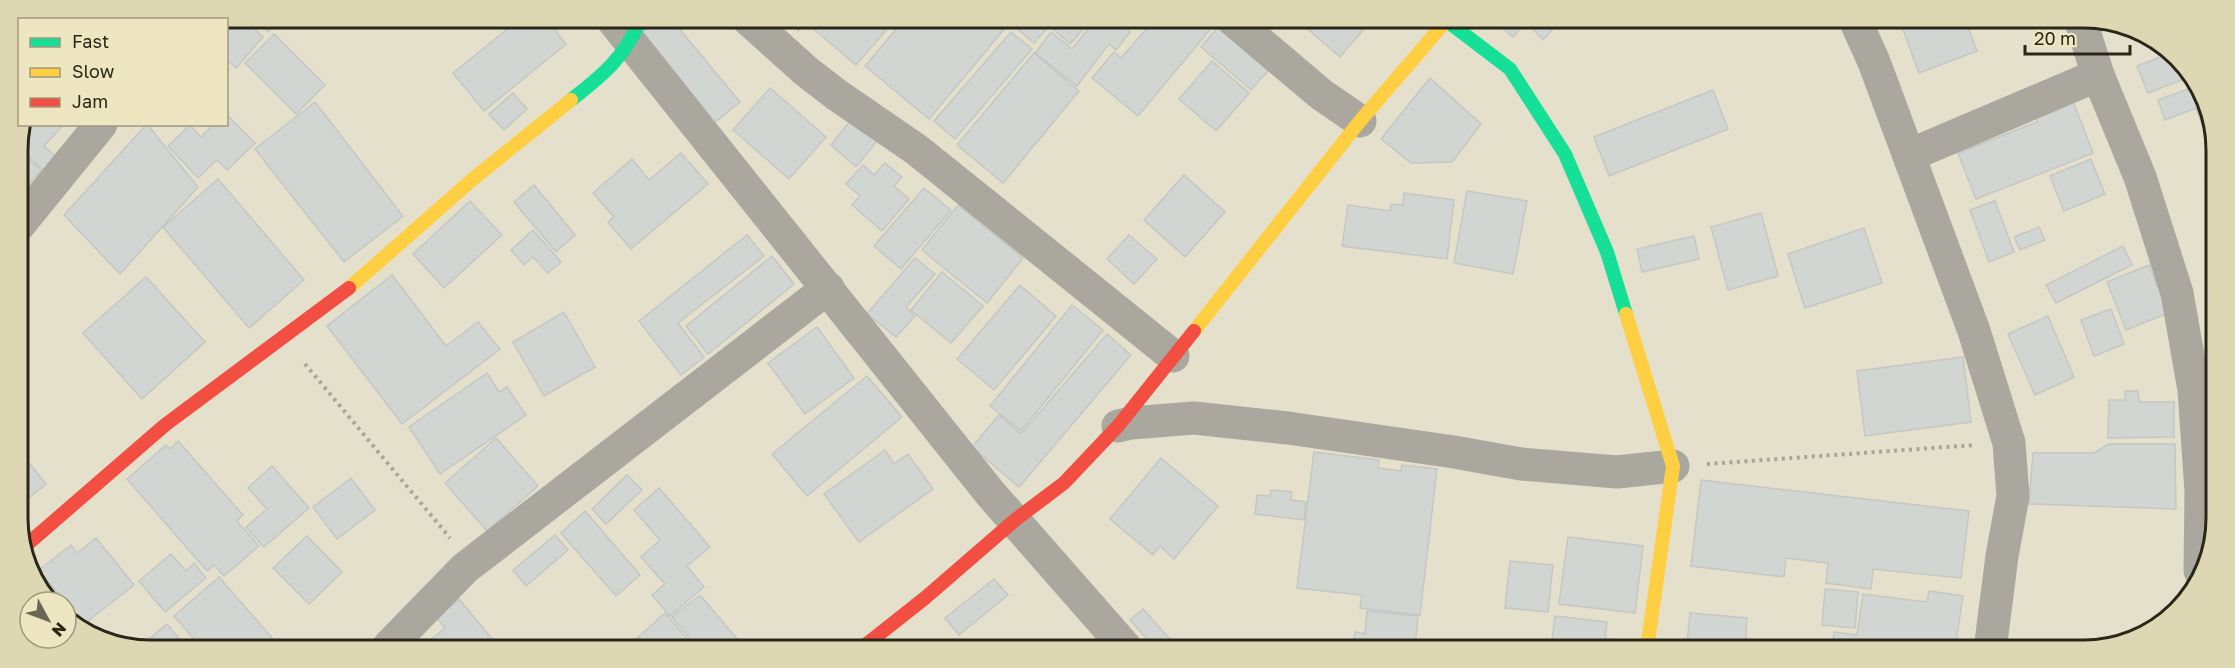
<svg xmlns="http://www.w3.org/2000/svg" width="2235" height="668" viewBox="0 0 2235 668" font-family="'Golos Text',sans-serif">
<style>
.building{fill:#d2d6d3;stroke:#c4c7c3;stroke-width:1.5}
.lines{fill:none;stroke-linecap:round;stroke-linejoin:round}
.path{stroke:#a8a49a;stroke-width:4;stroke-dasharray:3 4.5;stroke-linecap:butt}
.street{stroke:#a9a79e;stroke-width:33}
.fast{stroke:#16e098;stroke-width:14}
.slow{stroke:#ffcf43;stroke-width:14}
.jam{stroke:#f24e42;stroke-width:14}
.rim{fill:none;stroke:#2a2618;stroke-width:3}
</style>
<rect width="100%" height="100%" fill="#e4e0cc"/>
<g class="building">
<polygon points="223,18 242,18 263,37 236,68 226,59 226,20 222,20"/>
<polygon points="252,18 280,18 268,32"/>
<polygon points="520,19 546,19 566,44 484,111 453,73"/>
<polygon points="658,19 671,19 740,102 713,124 639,35"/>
<polygon points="785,19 809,19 798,31"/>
<polygon points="816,20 895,20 856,65 810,26"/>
<polygon points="904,20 996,20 1005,28 929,119 865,66"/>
<polygon points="1007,20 1042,20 1049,26 1034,43"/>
<polygon points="1060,20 1091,20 1070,44 1052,28"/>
<polygon points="1095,20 1116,20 1130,32 1116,50 1109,44 1077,86 1035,53 1051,32 1072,49"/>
<polygon points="1154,20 1218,20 1138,116 1092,78 1114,52 1121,58"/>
<polygon points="1224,20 1275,63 1251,90 1201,47"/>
<polygon points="1307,21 1368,21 1370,22 1340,57 1303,25"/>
<polygon points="1494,21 1527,21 1513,37"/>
<polygon points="1531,21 1560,21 1543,40 1528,24"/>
<polygon points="1914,22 1990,22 1969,30 1977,51 1919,73 1902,27"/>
<polygon points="1011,32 1032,49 955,139 934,121"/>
<polygon points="274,34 325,85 296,114 245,63"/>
<polygon points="1034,53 1079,91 1003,183 957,145"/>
<polygon points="2171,53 2178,57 2189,77 2148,93 2137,66"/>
<polygon points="1212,61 1249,93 1216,131 1179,99"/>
<polygon points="1430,78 1481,124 1452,162 1411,163 1381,139"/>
<polygon points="2194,87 2204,105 2165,120 2158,100"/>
<polygon points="770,88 826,137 789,179 733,130"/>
<polygon points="1713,90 1728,129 1609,176 1594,137"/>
<polygon points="513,93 527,109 504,130 489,114"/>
<polygon points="2071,96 2093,153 1976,199 1958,153 2037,122 2033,110"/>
<polygon points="315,102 403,216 344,262 255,149"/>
<polygon points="2204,105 2215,125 2214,158 2196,108"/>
<polygon points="226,114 255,143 227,170 217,160 198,178 168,146 190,125 201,137 214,124 226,124"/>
<polygon points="855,115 881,136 856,167 831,145"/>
<polygon points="22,124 64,124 44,146 55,156 43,170 18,147"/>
<polygon points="147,124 198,187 120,274 64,215"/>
<polygon points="681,153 708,184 631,249 608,222 614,217 593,193 632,159 649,180"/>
<polygon points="23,155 41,170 29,184 18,174 18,160"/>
<polygon points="2091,159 2105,194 2064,211 2050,176"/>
<polygon points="885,163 902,177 894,186 909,199 882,231 852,205 860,196 846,184 863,165 874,175"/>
<polygon points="1184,175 1225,212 1185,257 1144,220"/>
<polygon points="2214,176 2214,202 2205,180"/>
<polygon points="218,179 304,280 249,328 163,227"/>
<polygon points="534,185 575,235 556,252 514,202"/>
<polygon points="924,188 951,210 901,269 874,246"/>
<polygon points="1467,191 1527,201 1513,274 1454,263"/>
<polygon points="1404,193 1454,200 1447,259 1342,246 1348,205 1390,211 1391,204 1403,205"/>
<polygon points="470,201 502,235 444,288 413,254"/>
<polygon points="1995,201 2014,252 1989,262 1970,210"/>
<polygon points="958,205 1023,258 987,303 922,250"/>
<polygon points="1761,213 1778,276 1728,290 1711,227"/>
<polygon points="2039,227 2045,240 2020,250 2014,237"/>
<polygon points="1864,228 1882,283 1805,308 1788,254"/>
<polygon points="533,230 561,262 548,273 533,257 524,265 511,250"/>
<polygon points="747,235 764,256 678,323 704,357 681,375 639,321"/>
<polygon points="1129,235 1157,259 1134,284 1107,259"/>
<polygon points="1694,236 1699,259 1642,272 1637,249"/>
<polygon points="2123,246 2132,265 2056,303 2046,285"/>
<polygon points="772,256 794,284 708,354 686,326"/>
<polygon points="915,258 935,274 906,307 915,316 896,337 867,314"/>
<polygon points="2149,265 2168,313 2126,330 2107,282"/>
<polygon points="942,272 983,306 951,343 911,310"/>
<polygon points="392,275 446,346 478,322 500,349 402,424 327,326"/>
<polygon points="146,277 205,342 142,399 83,333"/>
<polygon points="1020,285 1056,316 994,390 957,359"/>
<polygon points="1072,305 1103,330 1021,431 990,406"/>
<polygon points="2111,309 2124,344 2094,356 2081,320"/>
<polygon points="564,312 595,367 544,396 513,342"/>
<polygon points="2048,316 2074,377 2035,395 2008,334"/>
<polygon points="817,327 854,378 805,414 768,363"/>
<polygon points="1107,334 1131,355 1019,487 972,447 999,415 1021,434"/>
<polygon points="1963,357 1971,422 1865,436 1857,371"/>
<polygon points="487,373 499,392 507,387 526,415 440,474 409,427"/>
<polygon points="867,376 902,417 807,496 772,454"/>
<polygon points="2125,391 2138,391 2139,402 2174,402 2174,437 2108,438 2109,400 2125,400"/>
<polygon points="496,438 538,486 487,531 445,483"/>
<polygon points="178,441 243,515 237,521 259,546 224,576 214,565 207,571 127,479 166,445 170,449"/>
<polygon points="2109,444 2175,444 2176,509 2029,504 2033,453 2094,453"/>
<polygon points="885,450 894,464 908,454 933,489 859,542 824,494"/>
<polygon points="20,452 46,484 20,505"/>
<polygon points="1314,452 1379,460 1378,468 1401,471 1402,465 1437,469 1420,615 1360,608 1362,595 1297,588"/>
<polygon points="1161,458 1218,506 1174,559 1160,546 1153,555 1110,519"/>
<polygon points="272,466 309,508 264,547 246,527 267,509 248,488"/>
<polygon points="627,475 642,490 606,524 592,509"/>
<polygon points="351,478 375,510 337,539 313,507"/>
<polygon points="1701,480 1969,511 1961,578 1873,569 1871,589 1826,583 1828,563 1786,558 1784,577 1691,566"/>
<polygon points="659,488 710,547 687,566 704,587 670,616 652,595 665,584 641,557 660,540 634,510"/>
<polygon points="1271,490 1292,492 1291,500 1306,502 1304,520 1255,514 1257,495 1270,496"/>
<polygon points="585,511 640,575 616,596 561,533"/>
<polygon points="555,535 568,550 526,586 513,570"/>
<polygon points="307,536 342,572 309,604 273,568"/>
<polygon points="1568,537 1643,546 1635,613 1559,604"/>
<polygon points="96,538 134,585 83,625 39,570 71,545 77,553"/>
<polygon points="171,554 186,571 194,563 206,578 165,612 139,581"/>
<polygon points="1510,561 1553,565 1548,612 1505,608"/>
<polygon points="219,577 279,646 200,646 174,616"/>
<polygon points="994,579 1008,595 959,635 945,618"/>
<polygon points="1825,589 1858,592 1855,628 1822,625"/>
<polygon points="1929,591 1963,596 1955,649 1832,649 1834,632 1857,635 1863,594 1927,602"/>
<polygon points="700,595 744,647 697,647 672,617"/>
<polygon points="459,599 498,646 423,646 445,628 437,618"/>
<polygon points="1143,609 1178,648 1155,648 1130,620"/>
<polygon points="1367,611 1418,616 1415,648 1353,648 1355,632 1365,634"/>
<polygon points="665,613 694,647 627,647"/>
<polygon points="1690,613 1747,618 1745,648 1687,643"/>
<polygon points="1555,616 1607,622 1605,639 1615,640 1614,649 1551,649"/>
<polygon points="167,624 185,646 141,646"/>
</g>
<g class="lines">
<g class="path">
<polyline points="305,364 450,538"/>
<polyline points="1707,464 1975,445"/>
</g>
<g class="street">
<polyline points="612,19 990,493 1126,648"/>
<polyline points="748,19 807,72 837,95 917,150 1173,356"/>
<polyline points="191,20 192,18"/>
<polyline points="1233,20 1322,95 1360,121"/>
<polyline points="1856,22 1874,62 1974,331 2009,443 2013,496 2002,556 1990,650"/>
<polyline points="2081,22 2098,75 2140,177 2177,293 2194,390 2201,491 2200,571"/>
<polyline points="1910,155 2098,75"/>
<polyline points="19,225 101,124"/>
<polyline points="1118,426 1131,423 1194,418 1288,428 1454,452 1521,464 1617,472 1673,466"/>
<polyline points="389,646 465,568 828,288"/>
</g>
<g class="fast">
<polyline points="1447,21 1510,69 1565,154 1607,252 1626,314"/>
<path d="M 571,100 C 603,75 624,58 641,19"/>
</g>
<g class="slow">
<polyline points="349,288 473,179 571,100"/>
<polyline points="1626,314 1673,466 1647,649"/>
<polyline points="1194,331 1360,121 1446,21"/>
</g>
<g class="jam">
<polyline points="23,548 165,425 349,288"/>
<polyline points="863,647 925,598 1015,520 1064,483 1118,426 1194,331"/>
</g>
</g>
<path d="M0 0H2235V668H0ZM150 28H2084A122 122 0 0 1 2206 150V518A122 122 0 0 1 2084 640H150A122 122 0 0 1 28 518V150A122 122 0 0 1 150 28Z" fill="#ded7b3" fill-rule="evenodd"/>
<path class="rim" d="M150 28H2084A122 122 0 0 1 2206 150V518A122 122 0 0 1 2084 640H150A122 122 0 0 1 28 518V150A122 122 0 0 1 150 28Z"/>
<rect x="18" y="18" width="210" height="108" fill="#eee6c1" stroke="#a0997d" stroke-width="1.5"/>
<rect x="30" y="38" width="30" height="9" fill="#16e098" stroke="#a0997d" stroke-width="1.5"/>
<text x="72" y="48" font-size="18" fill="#2a2618">Fast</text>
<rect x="30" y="68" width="30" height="9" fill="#ffcf43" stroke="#a0997d" stroke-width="1.5"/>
<text x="72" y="78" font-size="18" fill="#2a2618">Slow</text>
<rect x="30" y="98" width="30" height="9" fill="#f24e42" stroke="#a0997d" stroke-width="1.5"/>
<text x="72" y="108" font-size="18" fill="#2a2618">Jam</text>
<g transform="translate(48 620) rotate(131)"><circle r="28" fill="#eee6c1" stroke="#a0997d" stroke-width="1.5"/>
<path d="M0-4.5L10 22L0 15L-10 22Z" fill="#6b6757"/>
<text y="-9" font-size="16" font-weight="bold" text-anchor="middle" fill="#2a2618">N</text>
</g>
<path d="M2025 45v9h105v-9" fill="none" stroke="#2a2618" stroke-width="3"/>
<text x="2034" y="45" font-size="18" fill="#2a2618" stroke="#eee6c1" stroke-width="4.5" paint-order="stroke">20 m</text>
</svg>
